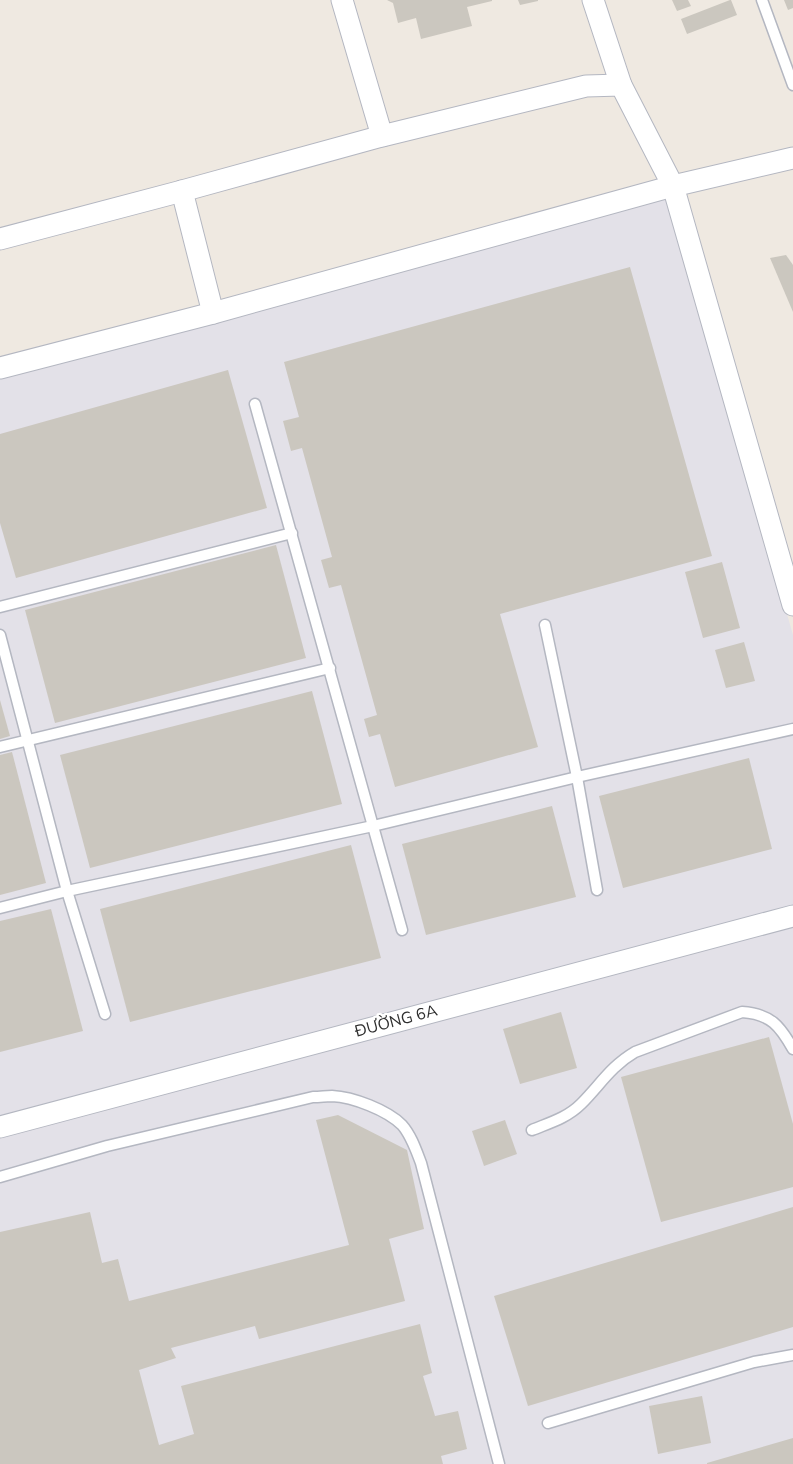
<svg xmlns="http://www.w3.org/2000/svg" width="793" height="1464" viewBox="0 0 793 1464" font-family="'Nunito Sans',sans-serif">
<style>
.industrial{fill:#e3e1e8}
.building{fill:#cbc7bf}
.lines{fill:none;stroke-linecap:round;stroke-linejoin:round}
.service-casing{stroke:#b4b7c1;stroke-width:13}
.minor-casing{stroke:#b4b7c1;stroke-width:23}
.service{stroke:#fff;stroke-width:10}
.minor{stroke:#fff;stroke-width:21}
.labels{text-anchor:middle;dominant-baseline:central;stroke-width:4.5;stroke-linejoin:round;paint-order:stroke}
.street-label{font-size:16px;fill:#2e2e2e;stroke:#fff}
</style>
<rect width="100%" height="100%" fill="#efe9e1"/>
<polygon class="industrial" points="668,197 793,635 793,1464 0,1464 0,377"/>
<g class="building">
<polygon points="387,0 492,0 492,1 467,7 472,26 421,39 416,18 398,23 393,3"/>
<polygon points="518,0 538,0 538,1 520,5"/>
<polygon points="672,0 688,0 691,6 677,11"/>
<polygon points="730,0 731,0 737,15 687,34 681,19"/>
<polygon points="784,0 793,0 793,8 788,10"/>
<polygon points="786,255 793,265 793,312 770,258"/>
<polygon points="630,267 712,556 500,614 538,747 395,787 380,734 369,737 364,719 377,715 341,585 329,588 321,560 332,557 302,448 291,451 283,421 299,417 284,362"/>
<polygon points="228,370 267,508 16,578 0,523 0,434"/>
<polygon points="276,545 306,658 55,723 25,610"/>
<polygon points="722,562 740,628 703,638 685,572"/>
<polygon points="744,642 755,681 726,688 715,650"/>
<polygon points="312,691 342,804 90,868 60,755"/>
<polygon points="0,700 10,736 0,739"/>
<polygon points="12,752 46,883 0,895 0,755"/>
<polygon points="749,758 772,849 623,888 599,796"/>
<polygon points="552,806 576,897 426,935 402,844"/>
<polygon points="351,845 381,958 130,1022 100,909"/>
<polygon points="51,909 83,1031 0,1052 0,921"/>
<polygon points="561,1012 577,1068 520,1084 503,1029"/>
<polygon points="769,1037 793,1124 793,1187 661,1222 621,1077"/>
<polygon points="338,1115 407,1150 424,1229 389,1239 405,1301 259,1339 255,1326 171,1348 176,1358 139,1370 159,1445 194,1434 181,1386 420,1324 432,1373 423,1376 435,1416 458,1411 467,1449 441,1456 443,1464 0,1464 0,1232 90,1212 102,1263 118,1259 129,1301 349,1245 316,1120"/>
<polygon points="505,1120 517,1154 484,1166 472,1131"/>
<polygon points="793,1207 793,1327 528,1406 494,1296"/>
<polygon points="702,1396 711,1443 658,1454 649,1406"/>
<polygon points="793,1438 793,1464 707,1464 707,1463"/>
</g>
<g class="lines">
<defs>
<g id="service">
<polyline points="762,0 793,85"/>
<polyline points="255,404 402,930"/>
<polyline points="0,607 292,533"/>
<polyline points="545,625 577,777 597,890"/>
<polyline points="0,635 67,891 105,1014"/>
<polyline points="0,747 330,668"/>
<polyline points="0,908 67,891 373,826 577,777 793,729"/>
<path d="M 532,1130 C 549,1123 567,1118 581,1104 C 600,1085 611,1066 635,1052 L 742,1012 C 771,1014 780,1026 793,1049"/>
<path d="M 0,1177 L 107,1146 L 313,1097 C 320,1097 326,1096 332,1096 C 353,1097 387,1110 402,1125 C 411,1135 416,1150 421,1163 L 499,1464"/>
<polyline points="548,1423 754,1362 793,1355"/>
</g>
<g id="minor">
<polyline points="342,0 382,136"/>
<polyline points="593,0 621,85"/>
<polyline points="182,191 213,313"/>
<polyline points="0,239 182,191 382,136 586,86 621,85 673,186 793,605"/>
<polyline points="0,368 213,313 673,186 793,158"/>
<polyline points="0,1127 793,916"/>
</g>
</defs>
<use href="#service" class="service-casing"/>
<use href="#minor" class="minor-casing"/>
<use href="#service" class="service"/>
<use href="#minor" class="minor"/>
</g>
<g class="labels">
<g class="street-label">
<text transform="translate(396 1021) rotate(-15)">ĐƯỜNG 6A</text>
</g>
</g>
</svg>
